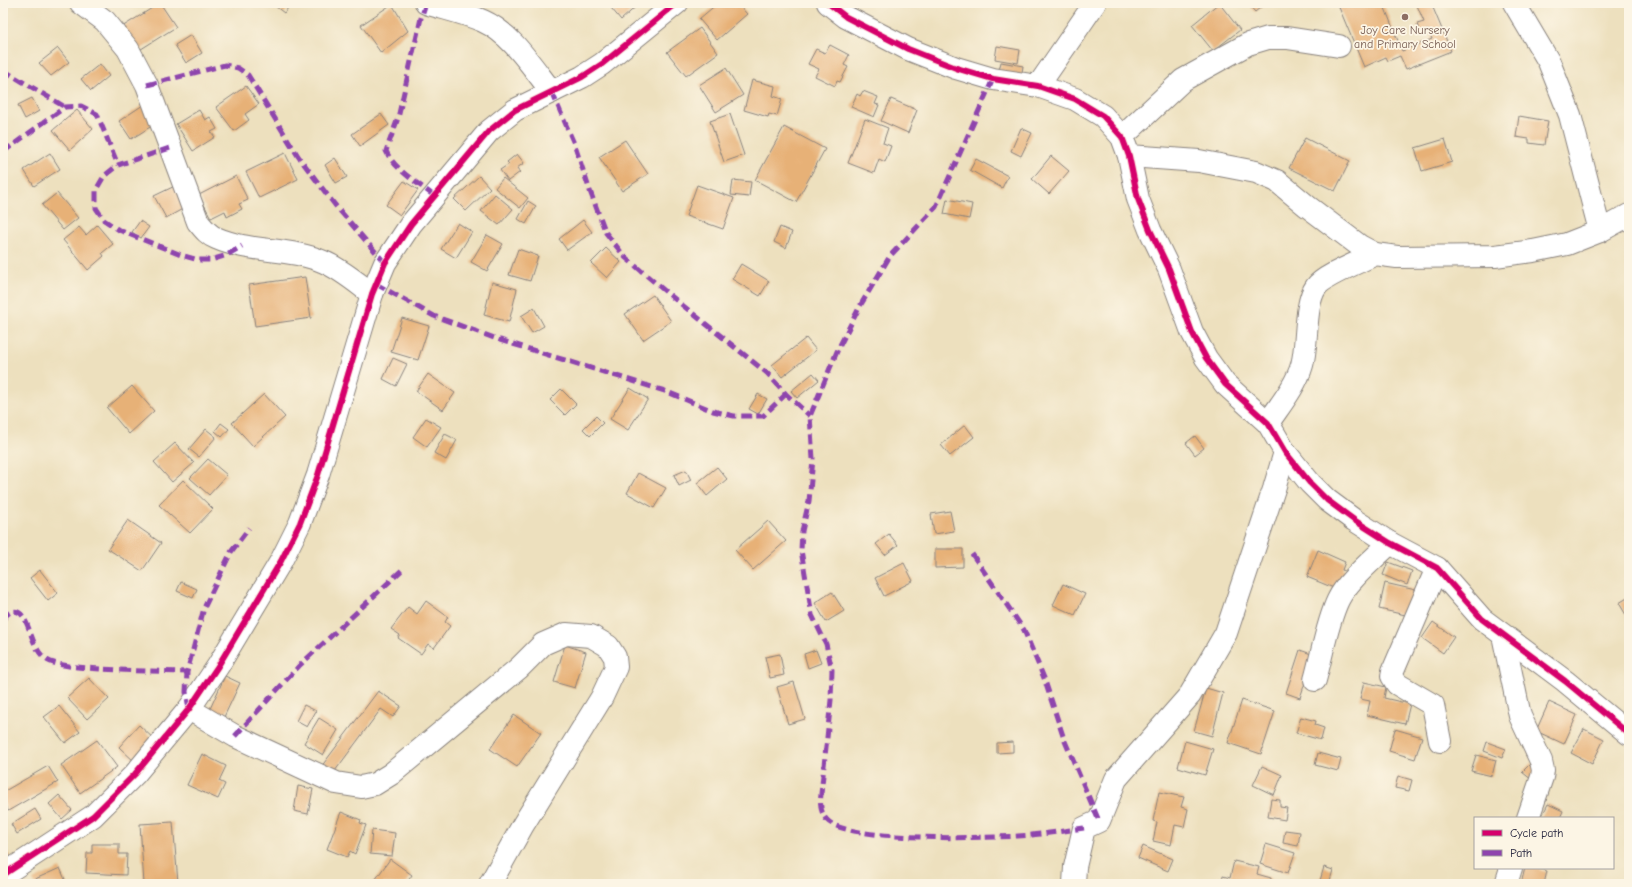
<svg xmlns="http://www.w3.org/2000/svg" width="1632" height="887" viewBox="0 0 1632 887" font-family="'Comic Neue',sans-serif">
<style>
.building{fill:#e7b177}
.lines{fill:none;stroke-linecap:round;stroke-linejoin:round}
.minor-casing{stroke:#88817c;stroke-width:24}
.minor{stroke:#fff;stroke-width:22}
.quiet{stroke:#8e44ad;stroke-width:5;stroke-dasharray:10 5;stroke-linecap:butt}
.cycleway-casing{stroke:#fcf5e5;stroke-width:8}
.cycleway{stroke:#d6006c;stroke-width:6}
.education-dot{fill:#8d6e63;stroke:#fcf5e5;stroke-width:1.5}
.labels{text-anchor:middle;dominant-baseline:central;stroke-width:3.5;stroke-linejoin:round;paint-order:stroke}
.education-label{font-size:12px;fill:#785e54;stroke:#fcf5e5}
</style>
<rect width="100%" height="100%" fill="#fcf5e5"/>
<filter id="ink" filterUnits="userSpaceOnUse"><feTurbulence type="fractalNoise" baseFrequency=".025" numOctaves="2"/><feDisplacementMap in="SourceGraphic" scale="8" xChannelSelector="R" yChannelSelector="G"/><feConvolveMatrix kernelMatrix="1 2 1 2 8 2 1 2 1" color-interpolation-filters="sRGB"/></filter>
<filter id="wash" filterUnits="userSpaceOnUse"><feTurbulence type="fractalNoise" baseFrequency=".012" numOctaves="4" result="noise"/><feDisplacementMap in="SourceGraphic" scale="16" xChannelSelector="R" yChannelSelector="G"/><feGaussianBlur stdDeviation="0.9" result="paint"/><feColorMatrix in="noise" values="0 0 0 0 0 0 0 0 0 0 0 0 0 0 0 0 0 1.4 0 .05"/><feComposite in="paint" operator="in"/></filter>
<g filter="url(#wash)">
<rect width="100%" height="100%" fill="#ede0be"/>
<g id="blocks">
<g class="building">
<polygon points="160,3 176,27 138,51 122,27"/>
<polygon points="271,3 292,3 284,13"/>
<polygon points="607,3 640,3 621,20"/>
<polygon points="718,3 737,3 747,14 717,40 699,19"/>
<polygon points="1219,3 1240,30 1213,51 1192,25"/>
<polygon points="1247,3 1266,3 1255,12"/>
<polygon points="1342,3 1383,3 1402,51 1432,39 1428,30 1420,33 1417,24 1424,22 1416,3 1431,3 1451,51 1406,69 1400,56 1388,61 1386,57 1364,67 1338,5"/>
<polygon points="392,4 408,31 381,53 361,25"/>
<polygon points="700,28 718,53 686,76 667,52"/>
<polygon points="191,35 202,53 186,63 175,45"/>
<polygon points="830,45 849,55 844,65 848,67 840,82 837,81 835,86 815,76 819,69 808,64 816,49 825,53"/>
<polygon points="997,46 1020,50 1018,63 995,59"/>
<polygon points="58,48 69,62 51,76 39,63"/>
<polygon points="1001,62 1023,66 1021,79 998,75"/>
<polygon points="100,64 109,76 91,91 81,79"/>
<polygon points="726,68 743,95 716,112 699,85"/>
<polygon points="752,80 775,86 773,96 782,99 777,116 769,114 768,117 744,110"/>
<polygon points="246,86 259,104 245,114 249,120 234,131 216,107"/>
<polygon points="863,91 878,97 875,104 879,105 874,117 851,107 857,94 860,96"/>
<polygon points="32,98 39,111 25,119 18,105"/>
<polygon points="891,99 917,110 908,133 881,121"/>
<polygon points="143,105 155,124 131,139 119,121"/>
<polygon points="77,110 93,129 70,150 53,130"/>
<polygon points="199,110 205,120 210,117 217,129 211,132 215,137 193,151 176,124"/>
<polygon points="381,114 389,125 360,146 352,134"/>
<polygon points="730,114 744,155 724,162 710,121"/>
<polygon points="1519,116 1548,121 1544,145 1529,143 1529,139 1516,137"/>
<polygon points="865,119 888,128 883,143 891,146 885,162 879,159 874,173 848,163"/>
<polygon points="784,127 825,149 796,202 755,180"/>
<polygon points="1021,128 1032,133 1021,156 1011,151"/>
<polygon points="1305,138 1350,161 1335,191 1289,168"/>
<polygon points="1445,139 1452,162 1422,171 1415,148"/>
<polygon points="625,140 648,174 622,191 599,157"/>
<polygon points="50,153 60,169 34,186 24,170"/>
<polygon points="285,153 298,179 259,198 246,172"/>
<polygon points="517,154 524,163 517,168 520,172 508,181 500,170 509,164 507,162"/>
<polygon points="1051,156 1069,171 1049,194 1032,179"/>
<polygon points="335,158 347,177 336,183 325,165"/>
<polygon points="976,159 1008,176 1002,188 970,170"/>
<polygon points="236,176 248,200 239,204 242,209 227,217 225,211 211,218 199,195"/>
<polygon points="479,176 490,188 466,211 454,199"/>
<polygon points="503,178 528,198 520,208 495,188"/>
<polygon points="733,180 751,182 749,197 731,195"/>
<polygon points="404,181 418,190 400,215 386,205"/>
<polygon points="179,184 190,205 166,218 154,196"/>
<polygon points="697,185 734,198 723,229 686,216"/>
<polygon points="57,193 78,218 63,230 42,205"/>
<polygon points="495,194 513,209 499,225 481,211"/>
<polygon points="947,199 972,204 969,219 944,214"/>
<polygon points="528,201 536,206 526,224 518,219"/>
<polygon points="583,220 592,232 567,250 559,239"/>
<polygon points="140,221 149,227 141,238 132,232"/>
<polygon points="458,223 472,232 456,258 441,249"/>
<polygon points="97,225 113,244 102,253 104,256 88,270 63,240 79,227 86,235"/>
<polygon points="780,227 792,232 786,248 774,242"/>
<polygon points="487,235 503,244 487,271 471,262"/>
<polygon points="606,248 621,262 607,278 591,263"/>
<polygon points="518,249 538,256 530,281 509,275"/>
<polygon points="741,264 769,281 760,296 732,279"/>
<polygon points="305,277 311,318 255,326 249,285"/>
<polygon points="492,282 517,289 509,322 484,315"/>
<polygon points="653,295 671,321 643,340 625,314"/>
<polygon points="534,308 544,326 532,333 521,316"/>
<polygon points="402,318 429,326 418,360 391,352"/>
<polygon points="806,338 816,350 782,377 772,365"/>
<polygon points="393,358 407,364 396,386 383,379"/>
<polygon points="813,373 819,380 797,398 791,391"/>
<polygon points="428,374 455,393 443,410 416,391"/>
<polygon points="132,386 154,411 129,434 107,408"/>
<polygon points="630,388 648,399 628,430 610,419"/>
<polygon points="561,389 576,404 565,415 550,400"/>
<polygon points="264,394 285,417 253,446 232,423"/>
<polygon points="758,394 767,399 758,414 749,409"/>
<polygon points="596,416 603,423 590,436 583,429"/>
<polygon points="426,418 441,427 427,447 413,437"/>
<polygon points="221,423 229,429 222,437 215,431"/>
<polygon points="965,425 974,437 950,456 941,445"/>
<polygon points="206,429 216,437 199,457 189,449"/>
<polygon points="445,434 457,440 446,460 434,453"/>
<polygon points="1195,436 1204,448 1195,455 1186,443"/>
<polygon points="175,443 194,463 172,482 154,462"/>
<polygon points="208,459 227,475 209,495 190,478"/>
<polygon points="717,467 727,479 707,496 697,483"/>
<polygon points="686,470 691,480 679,486 674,475"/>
<polygon points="638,473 666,488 654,508 627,493"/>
<polygon points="183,480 213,509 190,533 159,505"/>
<polygon points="950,511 954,531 934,534 931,514"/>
<polygon points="128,520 161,543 142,571 108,549"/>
<polygon points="768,521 786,541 753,570 735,550"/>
<polygon points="889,534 898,545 885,555 876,544"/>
<polygon points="935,549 963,549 963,567 935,568"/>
<polygon points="1318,550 1345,562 1342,570 1349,573 1341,591 1307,577"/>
<polygon points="1388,562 1412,571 1407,585 1383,575"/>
<polygon points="904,563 913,581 884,596 875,578"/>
<polygon points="40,570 58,593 48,601 30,578"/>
<polygon points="181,582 197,589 193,598 177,591"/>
<polygon points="1385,583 1420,591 1414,617 1379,609"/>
<polygon points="1063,584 1085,594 1075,615 1053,605"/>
<polygon points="832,592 844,611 826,622 815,603"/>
<polygon points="1629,597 1629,620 1619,603"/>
<polygon points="426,601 448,617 445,622 450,626 434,648 428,644 421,654 398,638 400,635 391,629 408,607 417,614"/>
<polygon points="1433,622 1454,637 1443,653 1422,638"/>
<polygon points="565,645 586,652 575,688 554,682"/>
<polygon points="816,650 821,663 808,668 804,654"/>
<polygon points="1300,650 1314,655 1300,698 1286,693"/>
<polygon points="780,654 784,675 770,678 765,657"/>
<polygon points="225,676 240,683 224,717 209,711"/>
<polygon points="89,678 109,699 87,719 67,698"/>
<polygon points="794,682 805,719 788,724 777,687"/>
<polygon points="1364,682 1386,687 1384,698 1410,704 1405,724 1367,715 1370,701 1360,699"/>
<polygon points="1206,688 1223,693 1212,736 1194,731"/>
<polygon points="378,691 401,706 393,717 381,709 332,775 321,767"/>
<polygon points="1242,700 1275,711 1261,754 1228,743"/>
<polygon points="1549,702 1577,715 1564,744 1536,731"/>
<polygon points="304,705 316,711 307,727 296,721"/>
<polygon points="59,706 80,732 65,743 44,717"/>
<polygon points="514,715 541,733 517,767 490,749"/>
<polygon points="1301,717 1316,721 1315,725 1324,728 1321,740 1296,733"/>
<polygon points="319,718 338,730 323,755 304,743"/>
<polygon points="139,725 156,741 136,763 119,747"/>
<polygon points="1395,729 1422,737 1415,759 1389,751"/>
<polygon points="1584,729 1604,739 1592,764 1571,753"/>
<polygon points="97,740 117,767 80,793 61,765"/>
<polygon points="1185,741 1213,749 1205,775 1178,767"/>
<polygon points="1013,742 1013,752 997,753 997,743"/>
<polygon points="1487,742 1506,749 1502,758 1484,751"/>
<polygon points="1318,753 1341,759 1338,771 1315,765"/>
<polygon points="202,754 226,766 219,781 225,784 218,799 187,785"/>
<polygon points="1476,755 1496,760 1492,776 1471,771"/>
<polygon points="1531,763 1540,771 1532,780 1522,772"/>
<polygon points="48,766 58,782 8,811 3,802 3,792"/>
<polygon points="1262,766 1282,775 1274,795 1253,785"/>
<polygon points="1398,776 1412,780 1409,791 1395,788"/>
<polygon points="298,786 313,789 308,814 294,811"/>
<polygon points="1159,792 1184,797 1181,807 1188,809 1184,827 1175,825 1171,845 1153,841 1157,822 1153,821"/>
<polygon points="59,795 72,810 62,819 49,804"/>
<polygon points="1271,799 1280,800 1280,807 1287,808 1285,820 1268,817"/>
<polygon points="1548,804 1563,811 1560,818 1541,818"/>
<polygon points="35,809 41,819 17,834 11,824"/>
<polygon points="341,812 361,820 360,823 366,825 355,854 350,851 347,857 327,849"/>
<polygon points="173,822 178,883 144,884 140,824"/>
<polygon points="372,830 395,833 392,856 370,854"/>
<polygon points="1285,830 1300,832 1298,846 1283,843"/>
<polygon points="92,844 119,844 119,854 127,854 126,875 86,873 87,853 92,853"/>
<polygon points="1266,844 1295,853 1288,873 1260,864"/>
<polygon points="1143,846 1173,859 1168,871 1138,858"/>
<polygon points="3,847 10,856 3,862"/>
<polygon points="390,859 412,875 406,884 373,883"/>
<polygon points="1234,861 1259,867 1257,874 1271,878 1270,884 1221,884 1223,876 1230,878"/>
<polygon points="1324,867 1333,870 1329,884 1319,884"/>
<polygon points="60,868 67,884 35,884 33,880"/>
<polygon points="1525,868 1536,868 1547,871 1544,884 1521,884"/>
</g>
</g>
</g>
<g filter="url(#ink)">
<use href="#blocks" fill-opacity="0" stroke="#88817c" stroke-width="1"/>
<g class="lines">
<defs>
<g id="minor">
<path d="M 81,3 L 105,21 L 128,49 L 147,85 L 198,222 C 203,228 208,235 216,238 C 250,253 289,247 324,262 C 341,269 357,283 372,294"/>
<path d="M 426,3 C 445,9 465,13 483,21 C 512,34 532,67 552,92"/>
<polyline points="828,3 846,17 908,49 956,68 993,79 1038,86 1075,99 1103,116 1122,137 1129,156 1138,199 1150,230 1169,269 1192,332 1206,358 1225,384 1268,423 1285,452 1310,483 1327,500 1354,520 1390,543 1437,568 1482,619 1565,681 1629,734"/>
<polyline points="1514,3 1549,62 1570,115 1600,231"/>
<polyline points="1038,86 1095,3"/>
<polyline points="1122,137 1183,80 1248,44 1268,38 1287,38 1339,46"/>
<polyline points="1129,156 1199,161 1256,172 1277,181 1307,206 1360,246 1375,254 1397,257 1495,256 1533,251 1567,244 1600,231 1629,215"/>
<path d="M 1268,423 C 1280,405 1296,386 1302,365 C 1308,344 1304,304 1316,287 C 1323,276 1362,261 1375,254"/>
<polyline points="1437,568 1393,671 1392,676 1397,684 1433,705 1440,741"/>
<polyline points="1503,635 1520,716 1541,761 1543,770 1542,777 1528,818"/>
<path d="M 1315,680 C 1322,655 1327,623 1338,600 C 1347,581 1375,558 1390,543"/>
<polyline points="189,709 235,736 336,783 361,787 375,784 391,774 519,668 543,644 566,634 591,636 608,646 615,657 616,667 602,697 523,825 490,884"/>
<polyline points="3,875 93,816 135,774 189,709 218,666 281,561 300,523 318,475 372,294 385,263 411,224 489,131 515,110 582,77 602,64 677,3"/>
<polyline points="1074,884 1075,867 1084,828 1099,821 1116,779 1190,695 1226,633 1274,489 1285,452"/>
<polyline points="1506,884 1511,868"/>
</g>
</defs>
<use href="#minor" class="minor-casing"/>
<use href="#minor" class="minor"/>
<g class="quiet">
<path d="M 426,3 L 421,18 L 398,118 L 386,151 C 395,170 418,183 434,196"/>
<polyline points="3,70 65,107"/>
<path d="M 993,79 L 936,207 L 890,256 L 860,306 L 838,349 L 810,416 L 813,459 L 809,501 L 802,531 L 801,550 L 812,615 L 826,644 L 832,670 L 831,700 L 821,794 C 820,804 820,812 827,820 C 846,842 985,838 1018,836 C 1040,835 1062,831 1084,828"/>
<polyline points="147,85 225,65 238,68 248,75 298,156 335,205 385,263"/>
<polyline points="552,92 575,146 590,191 606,233 625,257 666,292 767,373 786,394 810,416"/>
<polyline points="170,148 118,165 104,176 96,190 96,208 104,220 119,230 181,255 198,260 211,260 227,255 242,246"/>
<polyline points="3,152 65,107 81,106 97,114 118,165"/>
<polyline points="376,284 434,316 500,340 665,391 713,411 734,416 763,416 786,394"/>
<polyline points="972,554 1024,630 1044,678 1064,739 1099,821"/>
<path d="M 3,620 C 7,611 18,607 24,618 C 32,632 33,650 47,660 C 61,671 163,671 187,672"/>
<polyline points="189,709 186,692 187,672 204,608 231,552 249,528"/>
<polyline points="235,736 299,666 404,568"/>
</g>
<defs>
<g id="cycleway">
<polyline points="828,3 846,17 908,49 956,68 993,79 1038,86 1075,99 1103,116 1122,137 1129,156 1138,199 1150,230 1169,269 1192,332 1206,358 1225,384 1268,423 1285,452 1310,483 1327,500 1354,520 1390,543 1437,568 1482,619 1565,681 1629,734"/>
<polyline points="3,875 93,816 135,774 189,709 218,666 281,561 300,523 318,475 372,294 385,263 411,224 489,131 515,110 582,77 602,64 677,3"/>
</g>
</defs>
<use href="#cycleway" class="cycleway-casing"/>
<use href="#cycleway" class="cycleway"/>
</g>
</g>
<circle class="education-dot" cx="1405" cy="17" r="4"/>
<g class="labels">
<g class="education-label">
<text x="1405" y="30">Joy Care Nursery<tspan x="1405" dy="14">and Primary School</tspan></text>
</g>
</g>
<rect width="1632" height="887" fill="none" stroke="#fcf5e5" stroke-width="16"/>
<rect x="1474" y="817" width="140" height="52" fill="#fcf5e5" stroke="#a5a1a1"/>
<rect x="1482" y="830" width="20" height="6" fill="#d6006c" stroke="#a5a1a1"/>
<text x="1510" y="837" font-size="12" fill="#22223b">Cycle path</text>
<rect x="1482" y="850" width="20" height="6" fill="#8e44ad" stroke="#a5a1a1"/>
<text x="1510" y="857" font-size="12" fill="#22223b">Path</text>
</svg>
